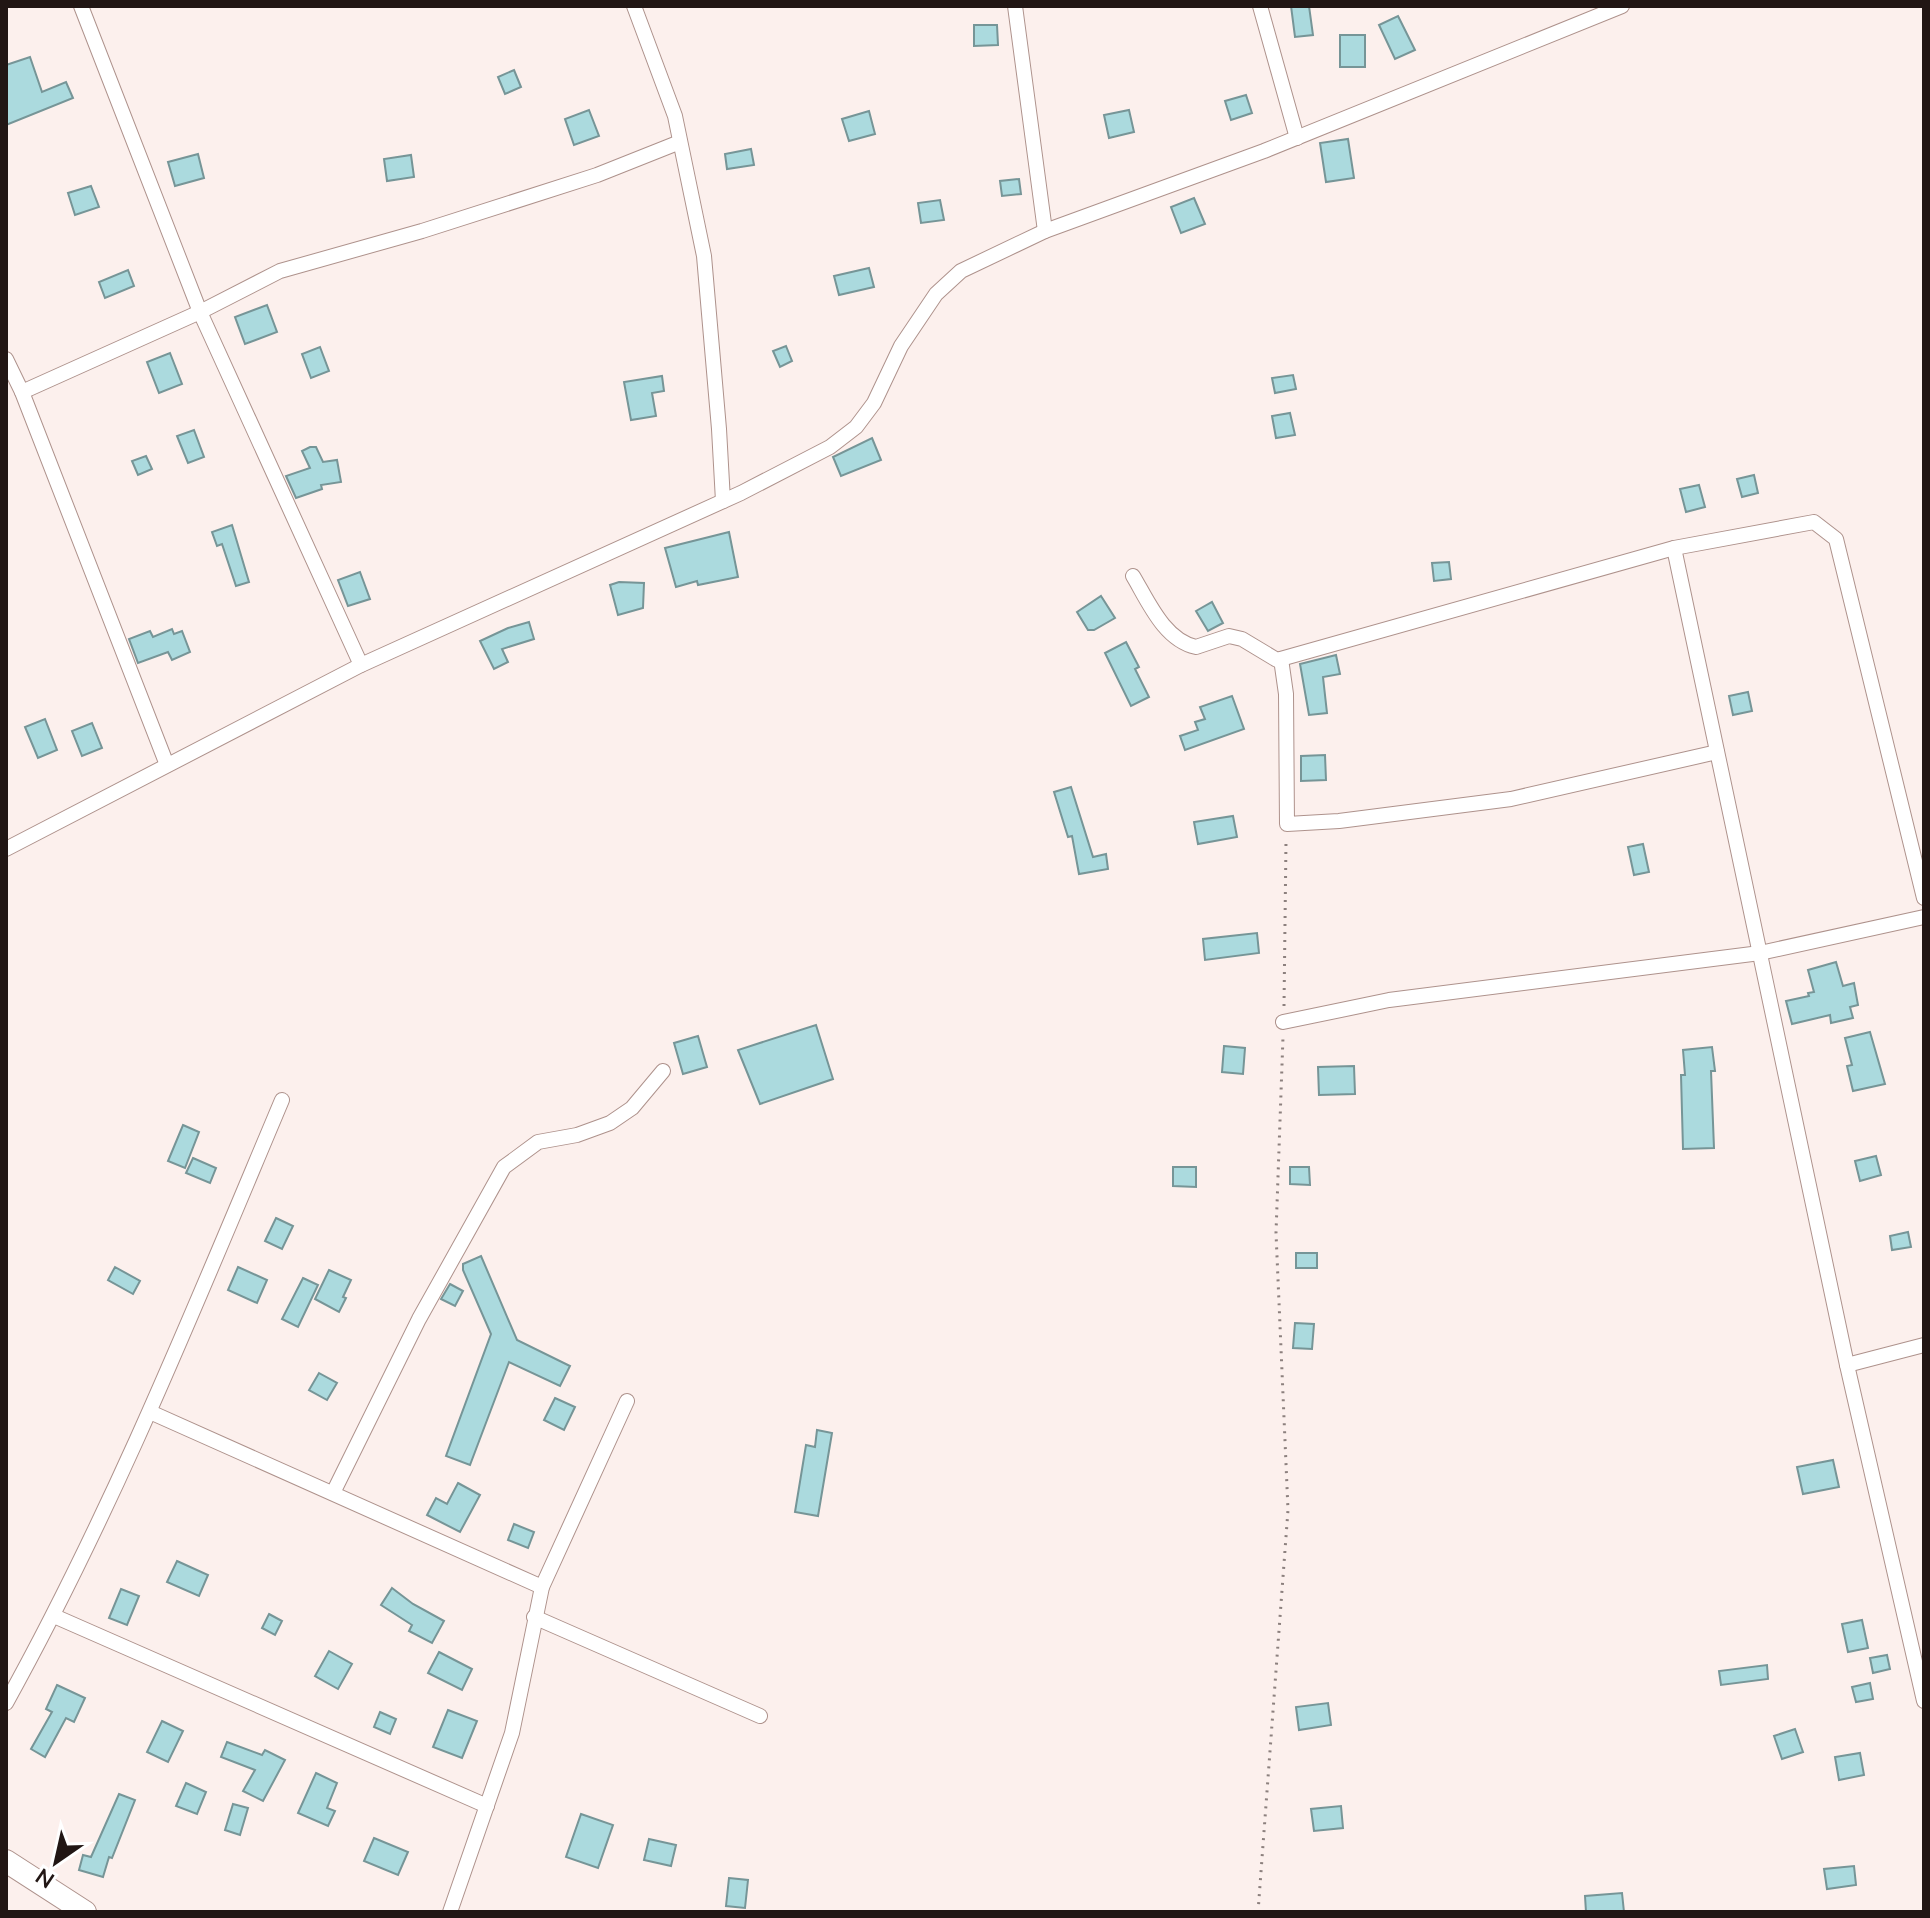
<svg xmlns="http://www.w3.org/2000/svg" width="1930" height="1918" viewBox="0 0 1930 1918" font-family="'Nunito Sans',sans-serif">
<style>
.building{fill:#abdade;stroke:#769597;stroke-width:2}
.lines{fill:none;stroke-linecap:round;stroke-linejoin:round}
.street-casing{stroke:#ae928c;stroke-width:16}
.primary-casing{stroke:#ae928c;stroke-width:24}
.path{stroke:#8c807e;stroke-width:3;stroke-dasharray:2 6;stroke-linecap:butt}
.street{stroke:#fff;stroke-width:14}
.primary{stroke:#fff;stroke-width:22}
</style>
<rect width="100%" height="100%" fill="#fcf0ed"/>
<g class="building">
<polygon points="1291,6 1309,6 1313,35 1295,37"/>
<polygon points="1398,16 1415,50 1395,59 1379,25"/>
<polygon points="974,25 997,25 998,45 974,46"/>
<rect x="1340" y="35" width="25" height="32"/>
<polygon points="30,57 42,92 66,82 73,98 6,125 6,65"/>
<polygon points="514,70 521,87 505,94 498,77"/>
<polygon points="1246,95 1252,113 1231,120 1225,101"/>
<polygon points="589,110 599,136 574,145 565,119"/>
<polygon points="1129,110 1134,132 1109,138 1104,115"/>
<polygon points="869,111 875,134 849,141 842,119"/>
<polygon points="1348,139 1354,178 1326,182 1320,143"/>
<polygon points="751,149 754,165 727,169 725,154"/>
<polygon points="198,154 204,178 175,186 168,162"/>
<polygon points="411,155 414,177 387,181 384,159"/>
<polygon points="1019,179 1021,194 1002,196 1000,181"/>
<polygon points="91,186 99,207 75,215 68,193"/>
<polygon points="1194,198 1205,224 1181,233 1171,207"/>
<polygon points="940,200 944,220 921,223 918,203"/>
<polygon points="869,268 874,287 839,295 834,276"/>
<polygon points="128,270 134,286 105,298 99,282"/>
<polygon points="267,305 277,332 245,344 235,317"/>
<polygon points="786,346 792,361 780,367 773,351"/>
<polygon points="320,347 329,371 311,378 302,354"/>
<polygon points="170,353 182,384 159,393 147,362"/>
<polygon points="1293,375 1296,389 1275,393 1272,378"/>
<polygon points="662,376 664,391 652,393 656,416 631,420 624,382"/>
<polygon points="1290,413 1295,435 1276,438 1272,416"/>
<polygon points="194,430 204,457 188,463 177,436"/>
<polygon points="872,438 881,460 841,476 833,457"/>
<polygon points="310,447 316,447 323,462 337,460 341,482 321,485 322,489 296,498 286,476 310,468 302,451"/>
<polygon points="146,456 152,469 138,475 132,461"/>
<polygon points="1754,475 1758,493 1742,497 1737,479"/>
<polygon points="1699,485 1705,507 1686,512 1680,489"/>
<polygon points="232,525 249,582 236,586 222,544 217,546 212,532"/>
<polygon points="729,532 738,577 698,585 697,581 676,587 665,548"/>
<polygon points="1449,562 1451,579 1434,581 1432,563"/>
<polygon points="360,572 370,599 348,606 338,580"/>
<polygon points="619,582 644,583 643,608 618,615 610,585"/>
<polygon points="1101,596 1115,618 1094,630 1088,630 1077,612"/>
<polygon points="1212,602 1223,623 1208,631 1196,611"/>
<polygon points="529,622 534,639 502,649 508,662 494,669 480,641 508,628"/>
<polygon points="172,629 174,634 182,631 190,652 172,660 168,652 138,663 129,639 150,631 153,637"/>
<polygon points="1126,642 1139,667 1135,669 1149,697 1131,706 1105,653"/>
<polygon points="1336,655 1340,674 1323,677 1327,713 1309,715 1300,664"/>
<polygon points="1748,692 1752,711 1733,715 1729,696"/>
<polygon points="1232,696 1244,729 1185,750 1180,736 1198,730 1195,722 1205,719 1200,707"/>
<polygon points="45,719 57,750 38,758 25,727"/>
<polygon points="92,723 102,748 82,756 72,731"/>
<polygon points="1325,755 1326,780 1301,781 1301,756"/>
<polygon points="1071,787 1093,857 1106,854 1108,869 1079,874 1072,836 1068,837 1054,792"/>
<polygon points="1233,816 1237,837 1198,844 1194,822"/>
<polygon points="1643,844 1649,872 1634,875 1628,847"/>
<polygon points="1257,933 1259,953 1205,960 1203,939"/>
<polygon points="1836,962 1843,986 1854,983 1858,1005 1850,1007 1853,1018 1831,1023 1830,1015 1792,1024 1786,1001 1809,996 1808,993 1814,992 1808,970"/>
<polygon points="816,1025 833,1079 760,1104 738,1050"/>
<polygon points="1870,1032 1885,1084 1853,1091 1847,1066 1852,1065 1845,1038"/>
<polygon points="698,1036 707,1067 683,1074 674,1043"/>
<polygon points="1224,1046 1245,1048 1243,1074 1222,1072"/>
<polygon points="1712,1047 1715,1071 1711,1071 1714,1148 1683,1149 1681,1075 1685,1075 1683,1050"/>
<polygon points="1354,1066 1355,1094 1319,1095 1318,1067"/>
<polygon points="183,1125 199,1132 185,1168 168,1161"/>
<polygon points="1876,1156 1881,1175 1860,1181 1855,1161"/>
<polygon points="193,1158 216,1168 210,1183 186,1173"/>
<polygon points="1173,1167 1196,1167 1196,1187 1173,1186"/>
<polygon points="1290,1167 1309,1167 1310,1185 1290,1184"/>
<polygon points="276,1218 293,1226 282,1249 265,1241"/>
<polygon points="1908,1232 1911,1247 1892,1250 1890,1236"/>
<rect x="1296" y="1253" width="21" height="15"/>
<polygon points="481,1256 517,1340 570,1366 560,1386 509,1362 470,1465 446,1456 491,1334 463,1270 463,1264"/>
<polygon points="115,1267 140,1281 133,1294 108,1280"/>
<polygon points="238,1267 267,1280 257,1303 228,1290"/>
<polygon points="329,1270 351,1280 343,1297 346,1298 339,1312 315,1299"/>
<polygon points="303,1278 318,1285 298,1327 282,1319"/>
<polygon points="450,1284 463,1291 455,1306 441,1299"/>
<polygon points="1295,1323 1314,1324 1312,1349 1293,1348"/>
<polygon points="319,1373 337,1383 327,1400 309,1390"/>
<polygon points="555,1398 575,1407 564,1430 544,1420"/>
<polygon points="817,1430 832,1433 818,1516 795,1512 806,1445 815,1447"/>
<polygon points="1833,1460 1839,1487 1803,1494 1797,1467"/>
<polygon points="458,1483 480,1495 460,1532 427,1515 436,1498 447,1504"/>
<polygon points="514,1524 534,1532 528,1548 508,1540"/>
<polygon points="177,1561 208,1575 199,1596 167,1582"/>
<polygon points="392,1588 413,1604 444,1621 432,1643 409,1631 412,1625 381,1605"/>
<polygon points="121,1589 139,1596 127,1625 109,1618"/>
<polygon points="269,1614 282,1621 275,1635 262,1628"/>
<polygon points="1862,1620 1868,1648 1848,1652 1842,1624"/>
<polygon points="329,1651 352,1664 338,1689 315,1676"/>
<polygon points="439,1652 472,1669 462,1690 428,1673"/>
<polygon points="1887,1655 1890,1669 1873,1673 1870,1658"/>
<polygon points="1767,1665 1768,1679 1721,1685 1719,1671"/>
<polygon points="1870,1683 1873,1699 1856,1702 1852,1687"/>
<polygon points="57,1685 85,1698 74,1722 66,1718 45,1757 31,1749 52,1712 46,1709"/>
<polygon points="1328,1703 1331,1725 1299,1730 1296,1707"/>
<polygon points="448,1710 477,1721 462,1758 433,1747"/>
<polygon points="380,1712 396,1719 390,1734 374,1727"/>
<polygon points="162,1721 183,1731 168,1762 147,1752"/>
<polygon points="1795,1729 1803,1752 1782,1759 1774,1736"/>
<polygon points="227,1742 262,1755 265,1750 285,1760 263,1801 243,1791 255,1770 221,1757"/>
<polygon points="1860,1753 1864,1775 1839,1780 1835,1757"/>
<polygon points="316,1773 337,1783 327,1808 335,1811 328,1826 298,1813"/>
<polygon points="186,1783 206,1792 197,1814 176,1806"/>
<polygon points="119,1794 135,1800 112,1858 109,1857 103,1877 79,1870 83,1855 91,1857"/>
<polygon points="233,1804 248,1808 240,1835 225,1830"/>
<polygon points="1341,1806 1343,1828 1314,1831 1311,1809"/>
<polygon points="581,1814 613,1825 598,1868 566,1857"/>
<polygon points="374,1838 408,1852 398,1875 364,1861"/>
<polygon points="649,1839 676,1845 671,1866 644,1860"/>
<polygon points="1854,1866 1856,1885 1827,1889 1824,1869"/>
<polygon points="729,1878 748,1880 745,1908 726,1906"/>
<polygon points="1622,1893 1624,1912 1586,1912 1585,1896"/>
</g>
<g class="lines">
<defs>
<g id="street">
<polyline points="81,6 200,312 361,665"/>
<polyline points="634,6 675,116 704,256 719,429 723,501"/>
<polyline points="1015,6 1045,231"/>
<polyline points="1260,6 1297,138"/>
<polyline points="6,359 22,392 167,765"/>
<polyline points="22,392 200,312 280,271 422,231 597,175 680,142"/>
<polyline points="1674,548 1847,1365 1924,1701"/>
<path d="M 1133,576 C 1148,601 1164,640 1196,647 L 1229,636 L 1242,639 L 1277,660 L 1674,548 L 1814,522 L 1836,539 L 1924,898"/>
<polyline points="1281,659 1286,694 1287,824 1339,821 1511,799 1717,752"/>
<polyline points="6,849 361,665 741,493 830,447 856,427 874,403 901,346 936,294 961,271 1045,231 1264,151 1622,6"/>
<polyline points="1283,1022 1389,1000 1760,953 1924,917"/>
<polyline points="1847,1365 1924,1345"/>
<polyline points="150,1412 542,1587"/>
<polyline points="333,1493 419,1319 504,1167 538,1142 577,1135 610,1123 632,1108 663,1071"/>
<polyline points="54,1616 487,1806"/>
<polyline points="534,1617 760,1716"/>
<path d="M 6,1703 C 113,1510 196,1304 282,1100"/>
<polyline points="450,1912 512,1733 542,1587 627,1401"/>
</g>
<polyline id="primary" points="6,1861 85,1912"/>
</defs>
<use href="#street" class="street-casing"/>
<use href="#primary" class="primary-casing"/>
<g class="path">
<polyline points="1284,1006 1286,841"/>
<polyline points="1258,1912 1288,1510 1276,1233 1283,1037"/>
</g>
<use href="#street" class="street"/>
<use href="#primary" class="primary"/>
</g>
<rect width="1930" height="1918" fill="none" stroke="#211614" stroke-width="16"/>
<g transform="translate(56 1862) rotate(214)" stroke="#ffffff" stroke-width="6" paint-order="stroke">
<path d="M0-6L14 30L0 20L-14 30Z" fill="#211614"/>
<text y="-12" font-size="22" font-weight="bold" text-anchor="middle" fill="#211614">N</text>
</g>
</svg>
